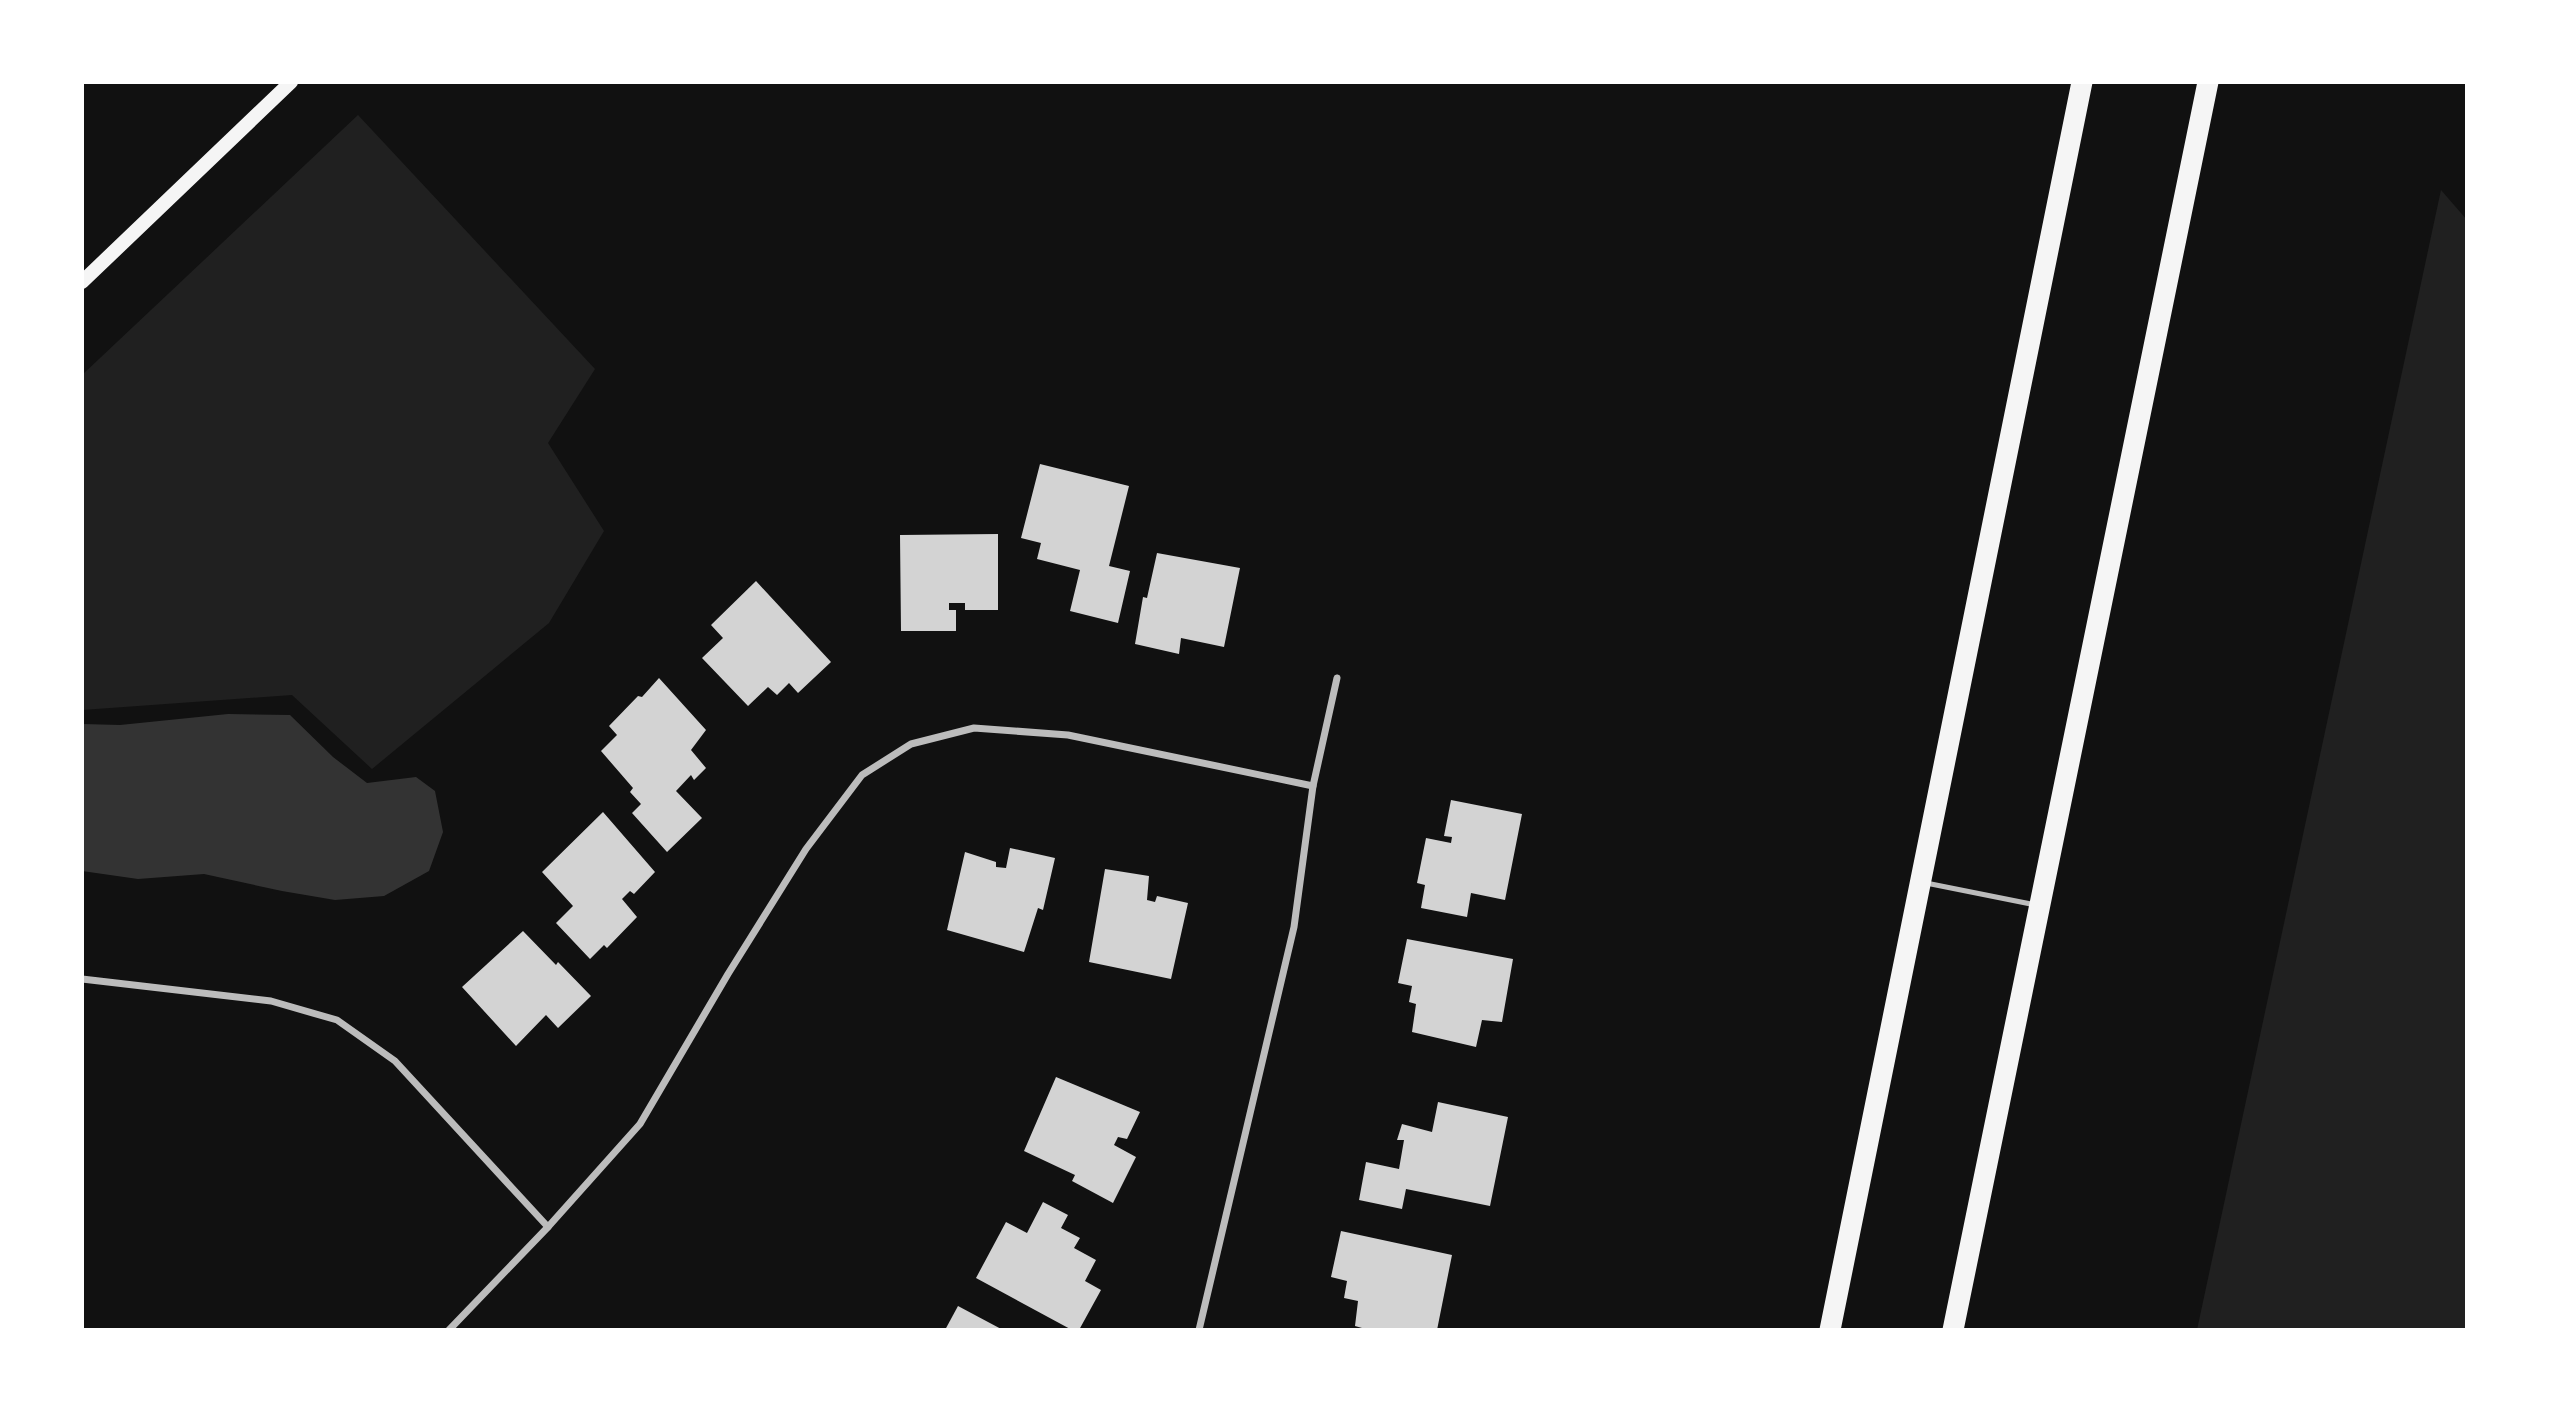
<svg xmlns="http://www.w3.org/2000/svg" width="2549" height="1412" viewBox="0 0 2549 1412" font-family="Mulish,sans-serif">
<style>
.green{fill:#202020}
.water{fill:#333}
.building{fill:#d3d3d3}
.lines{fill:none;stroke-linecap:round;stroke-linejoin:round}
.service{stroke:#bcbcbc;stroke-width:5}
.minor{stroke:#bcbcbc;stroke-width:7}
.secondary{stroke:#f5f5f5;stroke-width:14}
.motorway{stroke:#f5f5f5;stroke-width:21}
</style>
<rect width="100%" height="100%" fill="#111"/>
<g class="green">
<polygon points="358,115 595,369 548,443 604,531 549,623 372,769 292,695 82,710 82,375"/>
<polygon points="2441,190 2467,220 2467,1330 2197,1330"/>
</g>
<polygon class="water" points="228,714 290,715 333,757 367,783 416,777 435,791 443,832 429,871 384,896 335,900 282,891 204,874 138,879 82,871 82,724 120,725"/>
<g class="building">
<polygon points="1040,464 1129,486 1109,566 1130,571 1118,623 1070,611 1080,570 1037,559 1041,543 1021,538"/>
<polygon points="998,534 998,610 965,610 965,603 949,603 949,610 956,610 956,631 901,631 900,535"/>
<polygon points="1157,553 1240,568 1224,647 1181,638 1179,654 1135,644 1143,597 1147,598"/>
<polygon points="756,581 831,662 798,693 789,683 777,695 768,687 748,706 702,658 723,638 711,625"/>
<polygon points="659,678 706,730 691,750 706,768 694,780 691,775 676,791 702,818 667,852 632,813 641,804 630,792 633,788 601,751 617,735 609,726 638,696 642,697"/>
<polygon points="1451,800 1522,814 1505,900 1471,893 1467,917 1421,908 1425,885 1417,883 1426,838 1451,843 1452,837 1444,836"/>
<polygon points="603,812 655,872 634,894 630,891 622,899 637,917 607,948 604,945 590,959 556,923 573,906 542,872"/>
<polygon points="1010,848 1055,858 1043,910 1038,908 1024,952 947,930 965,852 996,862 996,867 1006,868"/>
<polygon points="1105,869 1149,876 1147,900 1155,902 1157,896 1188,903 1171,979 1089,962"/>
<polygon points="523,931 556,965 558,962 591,996 558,1028 546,1015 516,1046 462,987"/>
<polygon points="1407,939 1513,959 1502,1022 1482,1020 1476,1047 1412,1032 1416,1004 1409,1002 1412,986 1398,983"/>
<polygon points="1056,1077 1140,1112 1127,1139 1118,1137 1114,1145 1136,1157 1113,1203 1072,1181 1075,1175 1024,1151"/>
<polygon points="1438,1102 1508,1117 1490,1206 1406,1189 1402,1209 1359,1200 1366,1162 1399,1169 1404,1140 1397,1140 1402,1124 1432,1132"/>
<polygon points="1043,1202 1068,1215 1061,1228 1080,1238 1074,1248 1096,1260 1085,1281 1101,1290 1079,1330 1072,1330 976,1278 1006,1222 1027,1233"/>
<polygon points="1341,1231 1452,1255 1437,1330 1369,1330 1355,1326 1358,1301 1344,1298 1347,1281 1331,1277"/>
<polygon points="958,1306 1003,1330 945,1330"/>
</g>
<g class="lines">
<polyline class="service" points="1926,883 2036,905"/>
<g class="minor">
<polyline points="82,979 271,1001 337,1020 395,1061 548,1227"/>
<polyline points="449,1330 548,1227 640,1124 728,974 806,849 862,775 911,744 974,728 1068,735 1313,786"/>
<polyline points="1199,1330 1294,927 1313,786 1337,678"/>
</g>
<polyline class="secondary" points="82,282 291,82"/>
<g class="motorway">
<polyline points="1830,1330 2082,82"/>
<polyline points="1953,1330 2208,82"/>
</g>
</g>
<rect width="2549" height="1412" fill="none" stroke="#ffffff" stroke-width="168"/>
</svg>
